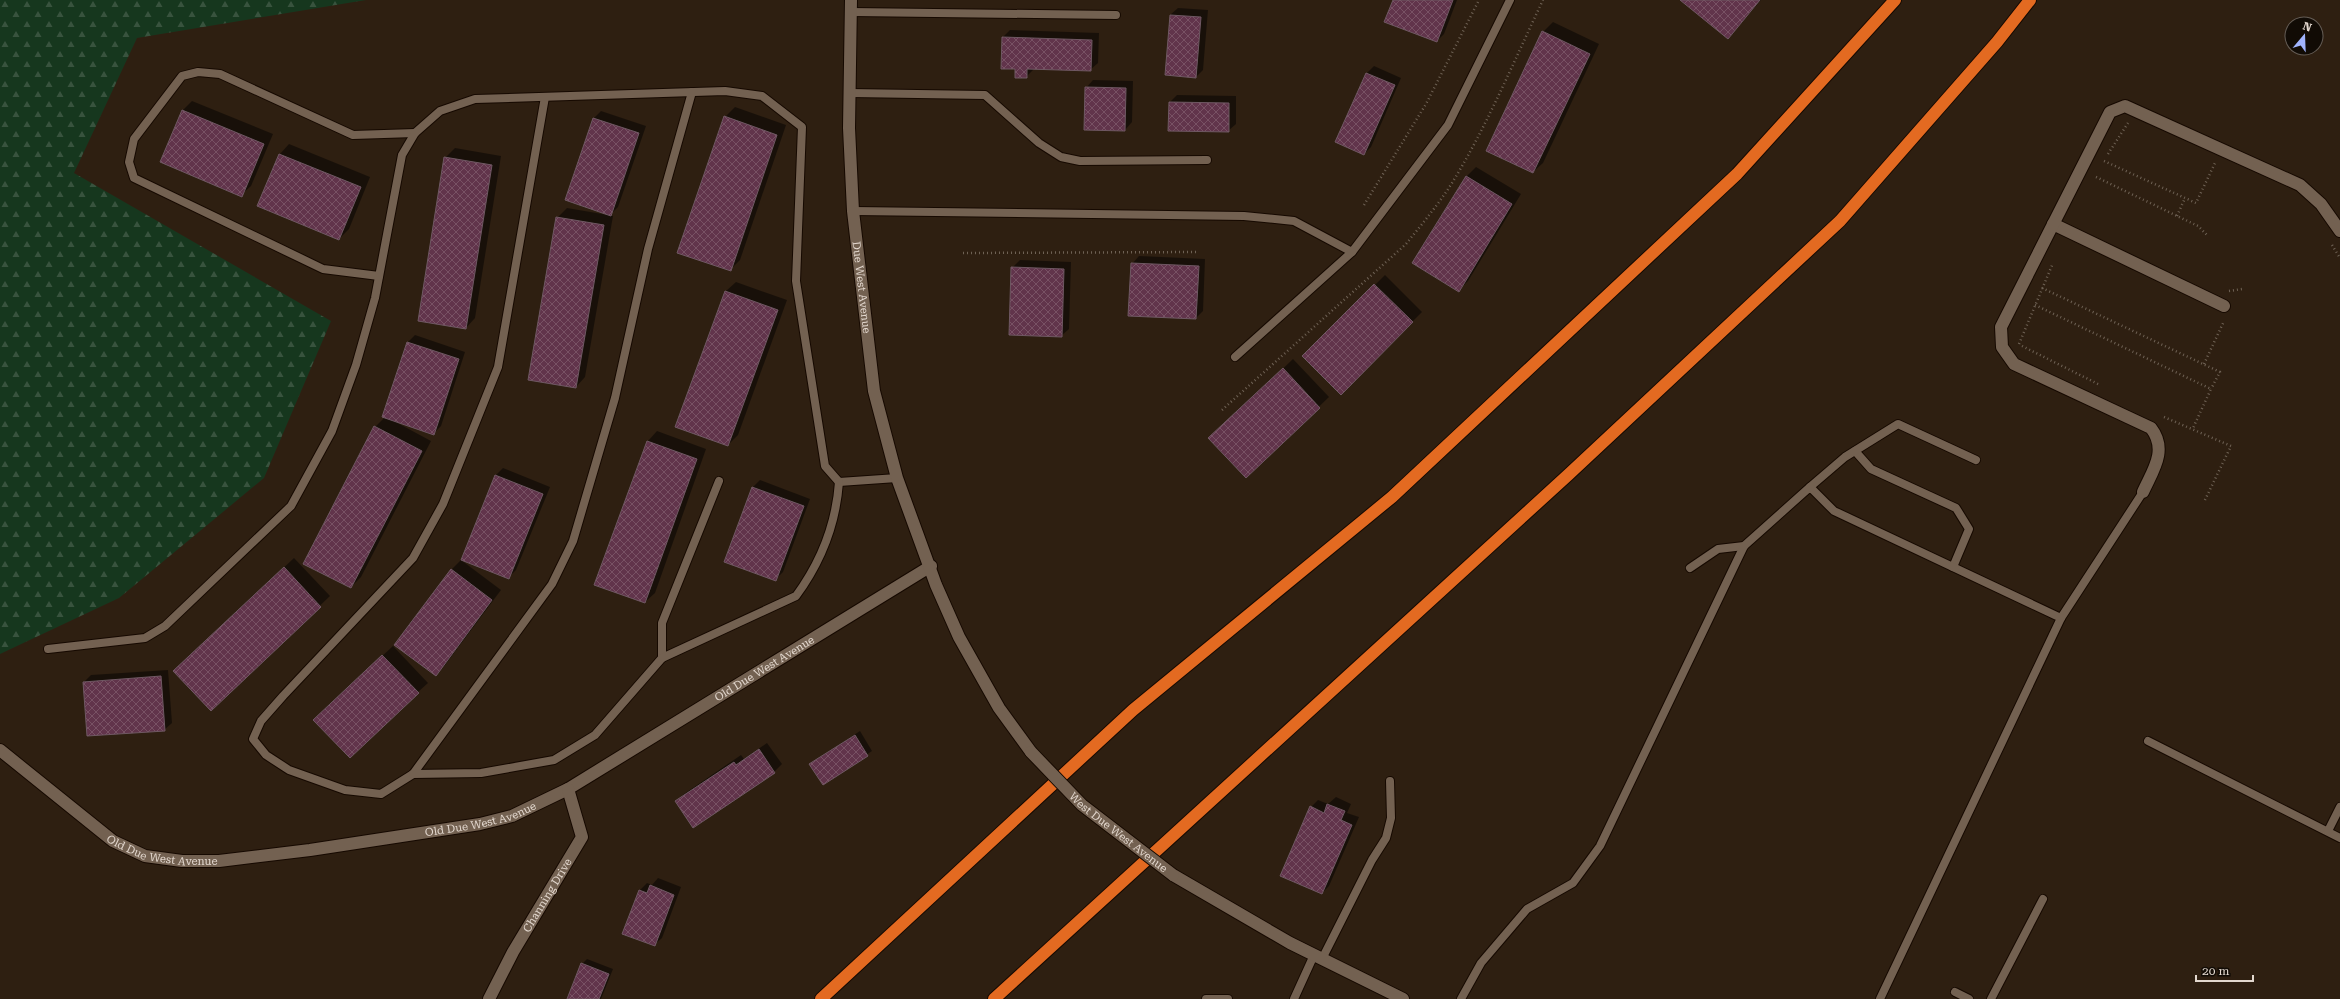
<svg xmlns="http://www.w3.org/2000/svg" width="2340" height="999" viewBox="0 0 2340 999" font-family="'Roboto Serif',serif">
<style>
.forest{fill:url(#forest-firs)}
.shadow{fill:#0007}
.building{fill:url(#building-cross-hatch);stroke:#6f5863}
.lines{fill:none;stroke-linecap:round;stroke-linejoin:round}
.service-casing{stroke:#160900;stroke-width:10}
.minor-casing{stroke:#160900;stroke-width:14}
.secondary-casing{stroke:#160900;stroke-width:14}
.motorway-casing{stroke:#160900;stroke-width:14}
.path{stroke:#6f6255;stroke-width:2.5;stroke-dasharray:1 3;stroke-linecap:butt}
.service{stroke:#736151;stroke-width:8}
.minor{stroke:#736151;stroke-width:12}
.secondary{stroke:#736151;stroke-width:12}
.motorway{stroke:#e36a21;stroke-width:12}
.secondary-bridge-casing{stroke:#160900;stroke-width:14;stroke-linecap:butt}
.secondary-bridge{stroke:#736151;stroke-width:12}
.labels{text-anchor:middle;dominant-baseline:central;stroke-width:3.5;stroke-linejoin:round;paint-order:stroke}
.street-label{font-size:11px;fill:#e3d8cf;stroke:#110b05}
</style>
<defs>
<pattern id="forest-firs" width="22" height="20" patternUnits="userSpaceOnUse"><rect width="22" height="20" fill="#16371e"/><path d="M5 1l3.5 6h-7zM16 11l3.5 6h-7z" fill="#38533e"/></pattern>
<pattern id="building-cross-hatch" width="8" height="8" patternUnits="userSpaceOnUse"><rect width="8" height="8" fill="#61344b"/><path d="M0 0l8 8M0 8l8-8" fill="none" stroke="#785164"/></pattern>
</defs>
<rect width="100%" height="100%" fill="#2e1f11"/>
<polygon class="forest" points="0,0 366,0 137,38 74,173 331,321 264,478 119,598 0,654"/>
<g class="shadow">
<polygon points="1394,0 1457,0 1444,34 1437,41"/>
<polygon points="1681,0 1761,0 1728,38"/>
<polygon points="1178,8 1208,10 1203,70 1196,77 1170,15"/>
<polygon points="1553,22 1599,44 1543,163 1533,172 1543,32"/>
<polygon points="1010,30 1099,33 1098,63 1090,70 1034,69 1026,77 1016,68 1003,37"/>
<polygon points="1374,66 1401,78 1371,147 1364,154 1337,142 1367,73"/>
<polygon points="1093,80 1133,81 1132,122 1125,130 1086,88"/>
<polygon points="1177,95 1236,96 1236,124 1228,131 1170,102"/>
<polygon points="192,101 273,134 251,186 241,195 183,110"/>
<polygon points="735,107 786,125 740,260 730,270 725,117"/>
<polygon points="601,111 646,126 618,207 610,215 613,216 585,377 576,387 557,218 567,208 608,215 594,118"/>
<polygon points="289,144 370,177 349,229 339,239 258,206 280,154"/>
<polygon points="455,148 501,156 475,318 466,328 445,158"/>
<polygon points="1476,167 1521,194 1468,281 1458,291 1413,263 1467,176"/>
<polygon points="1139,256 1205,259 1203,311 1196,318 1132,264"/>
<polygon points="1020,260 1071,262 1069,329 1061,336 1012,268"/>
<polygon points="1385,275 1422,312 1341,393 1304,356"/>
<polygon points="736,282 787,300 738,435 728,445 726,291"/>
<polygon points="415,335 465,352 441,426 434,433 392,420 431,441 361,577 351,587 375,427 385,417 408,342"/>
<polygon points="1293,359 1329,397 1246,477 1220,429"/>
<polygon points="657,431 706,449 655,593 645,602 596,585 648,441"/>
<polygon points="503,468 550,487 516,570 508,578 462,559 496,475"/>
<polygon points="760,480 810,499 783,572 775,580 725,561 753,487"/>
<polygon points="294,558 330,596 211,710 184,662"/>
<polygon points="461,560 501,590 445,665 436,675 451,570"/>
<polygon points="393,646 428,683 418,692 324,710"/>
<polygon points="168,670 172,723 164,730 84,682 91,675"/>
<polygon points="860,731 872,751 823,784 810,764"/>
<polygon points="767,743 782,764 774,772 694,826 676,801 684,794 741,755 744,759"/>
<polygon points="1336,797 1351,804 1347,813 1359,817 1329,886 1322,893 1311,807 1318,800 1328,804"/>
<polygon points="658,878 681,887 662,938 654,945 640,890 647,883 652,885"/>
<polygon points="587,959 613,969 601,999 568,999 582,964"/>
</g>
<g class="building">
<polygon points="1393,0 1453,0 1437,42 1384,22"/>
<polygon points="1680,0 1760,0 1728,39"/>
<polygon points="1170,15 1201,17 1196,78 1165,75"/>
<polygon points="1542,31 1590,54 1533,173 1486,151"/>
<polygon points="1002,37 1092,40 1091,71 1027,69 1027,78 1015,78 1015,69 1001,69"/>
<polygon points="1366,73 1395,85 1364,155 1335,142"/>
<polygon points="1085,87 1126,88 1125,131 1084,130"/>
<polygon points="1169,102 1229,103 1229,132 1168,131"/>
<polygon points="182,110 264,144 242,197 160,162"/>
<polygon points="724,116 777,135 731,271 677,253"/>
<polygon points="593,118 639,133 611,216 565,200"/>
<polygon points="279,154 361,187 339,240 257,206"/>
<polygon points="444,157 492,165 466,329 418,321"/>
<polygon points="1466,176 1512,204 1459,292 1412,263"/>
<polygon points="556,217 604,225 576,388 528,380"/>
<polygon points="1131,263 1199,266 1196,319 1128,316"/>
<polygon points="1011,267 1064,269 1062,337 1009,335"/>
<polygon points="1374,284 1413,322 1341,395 1302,356"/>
<polygon points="725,291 778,310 728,446 675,427"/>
<polygon points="407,342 459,359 434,435 382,417"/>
<polygon points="1283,368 1320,408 1246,478 1208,438"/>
<polygon points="374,426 422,451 351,588 303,564"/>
<polygon points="647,441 697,459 645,603 594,585"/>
<polygon points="495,475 543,494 509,579 461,560"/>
<polygon points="752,487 804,506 776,581 724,562"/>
<polygon points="284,567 321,607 211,711 173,671"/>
<polygon points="451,569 492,600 436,676 394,645"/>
<polygon points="382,655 419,693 350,758 313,720"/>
<polygon points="161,676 165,731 87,736 83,682"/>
<polygon points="855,735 868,756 823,785 809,764"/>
<polygon points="759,749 775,773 693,828 675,801 734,762 736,765"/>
<polygon points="1327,804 1345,811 1341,820 1352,825 1322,894 1280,876 1310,806 1324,813"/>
<polygon points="650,885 674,895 655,946 622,934 639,890 647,893"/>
<polygon points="581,963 609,974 599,999 567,999"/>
</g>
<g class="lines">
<defs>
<g id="service">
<polyline points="851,12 1116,15"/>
<polyline points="850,93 985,95 1039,143 1061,157 1080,161 1207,160"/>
<polyline points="545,97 498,367 443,504 413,558 283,696 261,721 253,739 266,755 289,770 345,790 381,794 413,774 552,584 573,541 615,398 648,249 692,92"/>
<polyline points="853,211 1244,216 1294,221 1352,252 1448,125 1510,0"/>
<polyline points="379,276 323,269 134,178 129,162 134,139 182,76 198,72 220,74 353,135 415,133"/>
<polyline points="1235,357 1352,252"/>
<polyline points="1855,451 1871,469 1956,508 1969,529 1953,567"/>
<polyline points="1810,487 1845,457 1898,424 1976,460"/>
<polyline points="1690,568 1718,549 1744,546"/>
<polyline points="2061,618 2143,492"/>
<polyline points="48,649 145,638 165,626 291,506 332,431 356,365 375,298 402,155 415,133 440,111 475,99 725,91 762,96 802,127 796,281 825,466 839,482 897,478"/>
<polyline points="662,658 662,623 719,481"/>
<polyline points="2148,741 2340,838"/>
<path d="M 413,774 L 481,773 L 554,760 L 595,735 L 662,658 L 796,596 C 821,562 836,524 839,482"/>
<polyline points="2328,831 2340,807"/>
<polyline points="1322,959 1372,860 1386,838 1391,818 1390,781"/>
<polyline points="1955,992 1969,999"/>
<polyline points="1206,999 1228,999"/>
<polyline points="1294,999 1314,955"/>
<polyline points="1461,999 1481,963 1527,909 1573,883 1600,846 1744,546 1810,487 1834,511 2061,618 1880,999"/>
<polyline points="1991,999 2043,899"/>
</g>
<g id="minor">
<polyline points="2053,224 2224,306"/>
<path d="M 2143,492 C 2153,470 2168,450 2151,428 L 2014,364 L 2002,347 L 2001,327 L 2110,112 L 2125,106 L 2300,185 L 2321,204 L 2340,231"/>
<path id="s1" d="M 0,750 L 113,841 L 145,856 L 182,861 L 219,861 L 310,850 L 480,824 L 512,816 L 568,789 L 931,566"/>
<path id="s2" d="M 489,999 L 513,952 L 582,837 L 568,789"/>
</g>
<g id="secondary">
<path id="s3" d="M 851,0 L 849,128 L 853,211 L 874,391 L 897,478 L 936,585 L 959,637 L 999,708 L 1031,752"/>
<polyline points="1173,875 1290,943 1403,999"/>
</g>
<g id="motorway">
<polyline points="821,999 1133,710 1392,497 1737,174 1895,0"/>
<polyline points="994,999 1568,475 1840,221 1997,42 2030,0"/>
</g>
</defs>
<use href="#service" class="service-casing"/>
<use href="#minor" class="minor-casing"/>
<use href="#secondary" class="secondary-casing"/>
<use href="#motorway" class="motorway-casing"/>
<g class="path">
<polyline points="2108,154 2128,123"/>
<polyline points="2104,161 2196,203 2215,163"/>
<polyline points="2096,177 2198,226 2207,235"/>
<polyline points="1364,205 1426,104 1479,0"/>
<polyline points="2177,216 2185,198"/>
<polyline points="2332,245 2340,258"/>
<polyline points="963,253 1198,252"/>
<polyline points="2042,288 2220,372 2211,389"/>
<polyline points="2229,291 2242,289"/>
<polyline points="2035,305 2211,389 2193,428"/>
<polyline points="2019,344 2053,263"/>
<polyline points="2022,346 2100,385"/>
<polyline points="2204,364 2224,321"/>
<path d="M 1222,410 L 1406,244 C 1422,224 1438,205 1452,183 C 1487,126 1514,61 1543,0"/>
<polyline points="2164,417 2231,446 2204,502"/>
</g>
<use href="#service" class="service"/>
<use href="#minor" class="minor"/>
<use href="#secondary" class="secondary"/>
<use href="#motorway" class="motorway"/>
<defs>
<g id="secondary-bridge">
<path id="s4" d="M 1031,752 L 1082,805 L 1173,875"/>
</g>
</defs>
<use href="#secondary-bridge" class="secondary-bridge-casing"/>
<use href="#secondary-bridge" class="secondary-bridge"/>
</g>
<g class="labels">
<g class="street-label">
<text stroke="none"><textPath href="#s3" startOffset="288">Due West Avenue</textPath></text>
<text stroke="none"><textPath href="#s1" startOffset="844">Old Due West Avenue</textPath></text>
<text stroke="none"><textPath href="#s1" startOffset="520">Old Due West Avenue</textPath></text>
<text stroke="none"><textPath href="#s4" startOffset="119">West Due West Avenue</textPath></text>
<text stroke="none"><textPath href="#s1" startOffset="196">Old Due West Avenue</textPath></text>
<text stroke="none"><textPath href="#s2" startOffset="119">Channing Drive</textPath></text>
</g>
</g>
<g transform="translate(2304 36) rotate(19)"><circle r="19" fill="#110b05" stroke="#655d56"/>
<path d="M0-3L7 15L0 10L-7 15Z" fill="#a0b3fd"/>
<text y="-6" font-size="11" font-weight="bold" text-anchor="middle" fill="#e3d8cf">N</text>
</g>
<path d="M2196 975v6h57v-6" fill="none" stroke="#e3d8cf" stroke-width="2"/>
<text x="2202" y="975" font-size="12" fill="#e3d8cf" stroke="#110b05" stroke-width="3" paint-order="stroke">20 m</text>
</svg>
